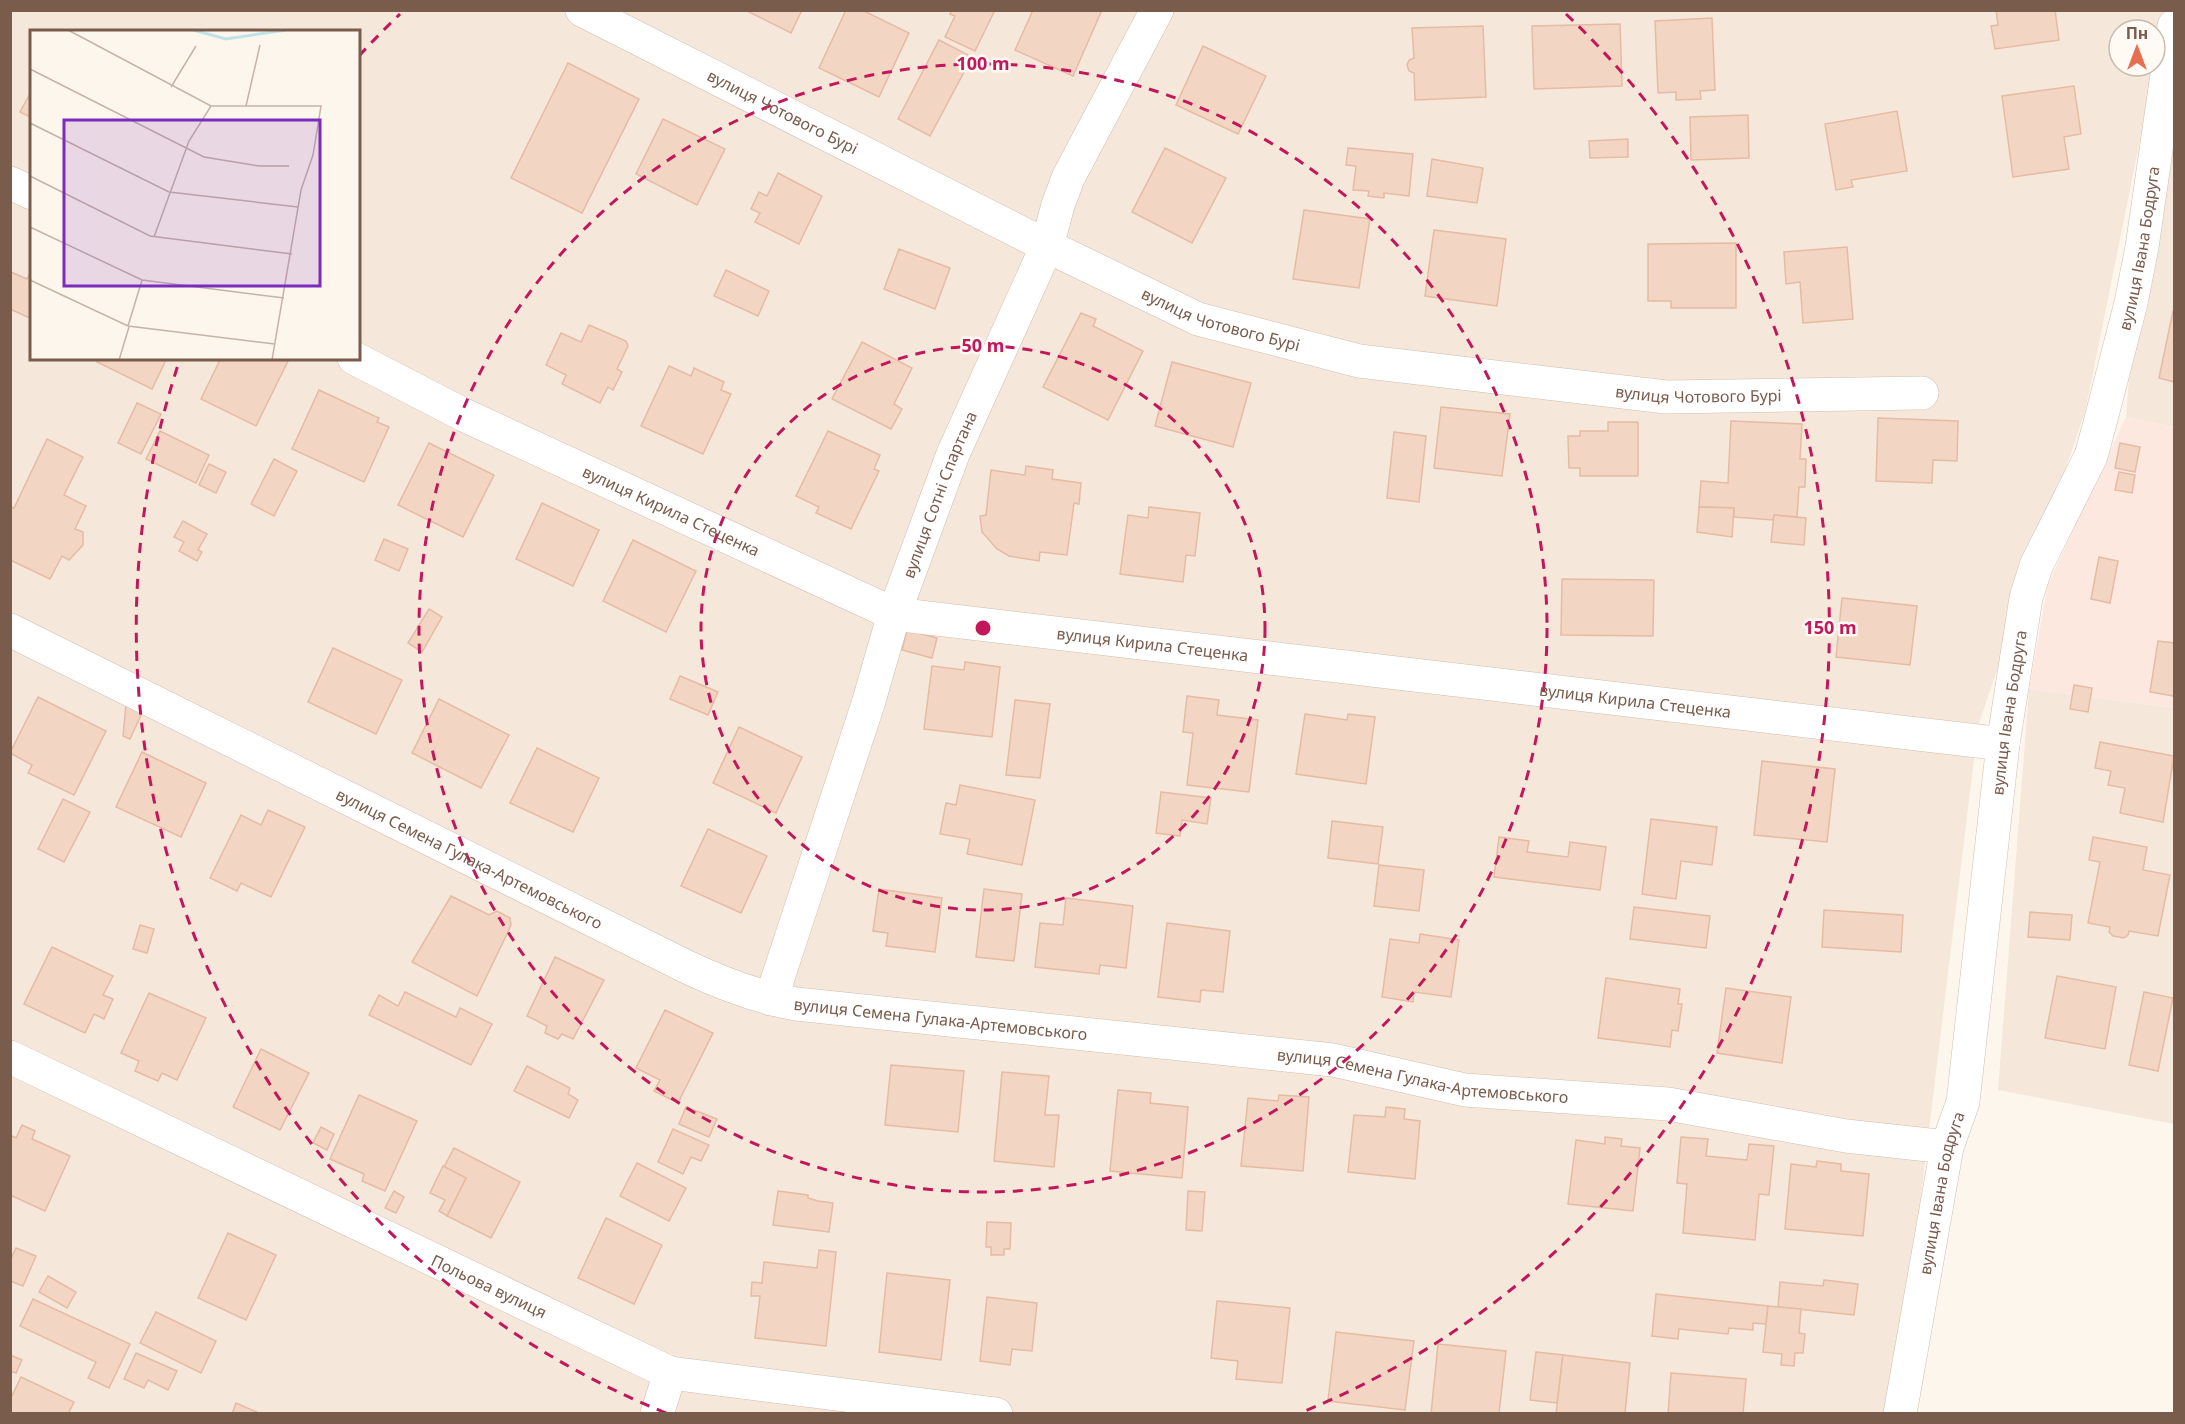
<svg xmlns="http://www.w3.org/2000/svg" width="2185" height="1424" viewBox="0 0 2185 1424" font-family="'Noto Sans',sans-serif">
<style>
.residential{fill:#f5e8da;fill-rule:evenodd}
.commercial{fill:#fde8e0}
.building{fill:#f3d5c3;stroke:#e6bba3;stroke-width:1.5}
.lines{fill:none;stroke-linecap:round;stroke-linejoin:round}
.minor-casing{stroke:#d1beb0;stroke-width:34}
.minor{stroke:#fff;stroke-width:33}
.ring{fill:none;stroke:#c2185b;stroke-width:3;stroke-dasharray:10 8}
.labels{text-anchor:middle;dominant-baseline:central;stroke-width:5;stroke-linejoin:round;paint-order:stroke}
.street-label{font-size:16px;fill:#7a5c4d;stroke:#fffaf3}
.inset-river{fill:none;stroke:#bfe3e8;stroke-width:3}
.inset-road{fill:none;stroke:#c5b3a7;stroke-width:1.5}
.view{fill:#7b2cbf;fill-opacity:0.15;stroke:#7b2cbf;stroke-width:3}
.inset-edge{fill:none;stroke:#7a5c4d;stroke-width:3}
.centre{fill:#c2185b;stroke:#fffaf3;stroke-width:3}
.ring-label{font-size:18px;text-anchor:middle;font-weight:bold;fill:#c2185b;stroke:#fffaf3;stroke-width:5;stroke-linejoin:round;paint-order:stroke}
</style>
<rect width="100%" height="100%" fill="#fdf6ec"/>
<g class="residential">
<path d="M 10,11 L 2174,11 L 2174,427 L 2126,417 L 2153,76 L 2085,412 L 1978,726 L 1909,1295 L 1886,1413 L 11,1413 ZM 2119,30 L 2155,30 L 2155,66 L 2119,66 ZM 32,32 L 358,32 L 358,358 L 32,358 Z"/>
<polygon points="2029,689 2174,708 2174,1124 1998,1090"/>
</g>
<polygon class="commercial" points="2126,417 2174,427 2174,708 2029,689 2048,584"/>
<g class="building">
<polygon points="745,10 802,10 791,33"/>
<polygon points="846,10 862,10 909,33 879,97 819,68"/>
<polygon points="952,10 995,10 975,51 945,37 955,16 950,14"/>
<polygon points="1033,10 1102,10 1073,76 1015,50"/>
<polygon points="1996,10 2055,10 2059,40 1995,49 1991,26 1998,25"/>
<polygon points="1712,18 1715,90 1700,91 1701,99 1676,100 1676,92 1658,93 1655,21"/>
<polygon points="1620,24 1622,86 1534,89 1532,26"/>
<polygon points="1483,26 1486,97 1415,100 1414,73 1409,71 1407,65 1409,60 1414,58 1412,28"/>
<polygon points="939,40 972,57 930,136 898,119"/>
<polygon points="1203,46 1266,76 1238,134 1176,105"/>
<polygon points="568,63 639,99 582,213 511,178"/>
<polygon points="2074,86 2081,134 2064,137 2069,169 2013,177 2002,96"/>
<polygon points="32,90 32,118 20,112"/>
<polygon points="1897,111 1907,171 1851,180 1853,187 1836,190 1825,124"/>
<polygon points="1748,115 1749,158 1691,160 1690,117"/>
<polygon points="663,119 725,149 697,205 636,174"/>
<polygon points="1628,139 1628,157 1590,158 1589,141"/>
<polygon points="1165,148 1226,178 1192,243 1132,212"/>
<polygon points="1348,148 1413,154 1409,196 1384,193 1384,198 1368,196 1369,191 1353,190 1356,166 1346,165"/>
<polygon points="1432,159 1483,168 1477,203 1427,196"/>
<polygon points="778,173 822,196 799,244 755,222 760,213 751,209 759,192 767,196"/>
<polygon points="1304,210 1370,219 1359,288 1293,279"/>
<polygon points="1434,230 1506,239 1497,306 1425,296"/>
<polygon points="1736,243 1736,308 1671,308 1671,301 1648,301 1648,244"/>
<polygon points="1847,247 1853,319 1803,323 1800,282 1786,284 1784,252"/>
<polygon points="899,249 950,268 935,309 884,289"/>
<polygon points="32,269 32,319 10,309 11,272 27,279"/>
<polygon points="726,270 769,291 758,316 714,296"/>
<polygon points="2173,311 2174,311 2174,382 2159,378"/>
<polygon points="1081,313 1096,319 1093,326 1143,351 1108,420 1043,387"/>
<polygon points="589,325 626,341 628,346 617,369 622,372 613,390 608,387 600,403 562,384 566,375 546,365 561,333 581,342"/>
<polygon points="862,342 912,368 894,404 902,409 891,429 832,399"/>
<polygon points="99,358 167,358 152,389 97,362"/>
<polygon points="221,358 283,358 288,361 256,426 201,399"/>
<polygon points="1172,362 1251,383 1233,447 1155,426"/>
<polygon points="669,366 691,376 694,368 724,382 721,390 731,394 703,454 641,426"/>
<polygon points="319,390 379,418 377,422 389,427 364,482 292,449"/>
<polygon points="137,403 161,414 141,454 118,443"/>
<polygon points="1441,407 1510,414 1502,476 1434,468"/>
<polygon points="1878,418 1958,421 1957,461 1933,460 1932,483 1876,481"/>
<polygon points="1731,421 1802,424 1800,459 1806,459 1805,487 1799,487 1797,517 1774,515 1773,520 1734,517 1734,508 1699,507 1701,481 1728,483"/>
<polygon points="1608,422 1638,422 1638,476 1580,476 1580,468 1569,468 1568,436 1580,436 1580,431 1608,431"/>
<polygon points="160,431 209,455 196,483 146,459"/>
<polygon points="828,431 880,455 874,469 879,471 851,529 816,513 819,507 796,496"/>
<polygon points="1394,432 1426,436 1419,502 1387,498"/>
<polygon points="47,439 83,457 64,495 86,506 75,529 83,532 83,545 69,560 62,556 50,579 10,560 10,507 14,508"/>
<polygon points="429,443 494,475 463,537 398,505"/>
<polygon points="2120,443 2140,447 2135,472 2115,468"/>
<polygon points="274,459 297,471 274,516 251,504"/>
<polygon points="209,464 226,472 216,493 199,485"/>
<polygon points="1026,466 1053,470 1052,479 1081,483 1079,504 1074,503 1067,555 1040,552 1039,561 1009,556 997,549 982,532 980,516 986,515 991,470 1025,475"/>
<polygon points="2119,472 2135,475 2132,493 2115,490"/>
<polygon points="542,503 599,530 573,586 516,559"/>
<polygon points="1149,507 1200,513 1195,556 1186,555 1183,582 1120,574 1128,515 1148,518"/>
<polygon points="1699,507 1734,508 1732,537 1697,532"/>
<polygon points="1774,515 1806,518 1804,545 1771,542"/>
<polygon points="183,521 207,534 198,550 202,552 197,561 179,551 184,542 174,537"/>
<polygon points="384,539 408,549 399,571 375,560"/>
<polygon points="633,540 696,571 666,632 603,601"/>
<polygon points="2099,557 2118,561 2110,603 2091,599"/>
<polygon points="1562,579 1654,580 1653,636 1561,635"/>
<polygon points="1842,598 1917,606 1910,665 1836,657"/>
<polygon points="429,609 442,617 422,652 408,643"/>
<polygon points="907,630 937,638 932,658 902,650"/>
<polygon points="2158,641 2174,643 2174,696 2150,692"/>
<polygon points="333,648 402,680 376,734 308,702"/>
<polygon points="965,662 1000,667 992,737 924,729 932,666 964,670"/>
<polygon points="680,676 718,692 708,715 670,699"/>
<polygon points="2074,685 2092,688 2088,712 2070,709"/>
<polygon points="1187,696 1219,700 1217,715 1258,720 1249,792 1187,785 1193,733 1183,732"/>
<polygon points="38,697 106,731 74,795 28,773 32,765 10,753"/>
<polygon points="439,699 509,735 481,788 412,753"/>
<polygon points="1015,700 1050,704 1040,778 1006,775"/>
<polygon points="126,704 143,711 130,739 123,736"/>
<polygon points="1305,714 1347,720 1348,714 1375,717 1366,784 1296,774"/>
<polygon points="739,727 802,757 776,813 713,783"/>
<polygon points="2100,742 2174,756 2163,822 2120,813 2125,788 2108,785 2111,771 2095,768"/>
<polygon points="537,748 599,778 573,832 510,803"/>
<polygon points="142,752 206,783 181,837 116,807"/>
<polygon points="1762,761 1835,769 1827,842 1754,835"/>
<polygon points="960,785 1035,800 1022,865 967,854 970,839 940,834 946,803 956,805"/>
<polygon points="1161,792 1211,798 1207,824 1182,820 1180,836 1156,833"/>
<polygon points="63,799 90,812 64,862 38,849"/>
<polygon points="268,810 305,827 271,897 241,883 237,891 210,878 241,815 261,825"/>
<polygon points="1651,819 1717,827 1712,865 1681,861 1676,899 1642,894"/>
<polygon points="1332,821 1383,827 1378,864 1328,858"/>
<polygon points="708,829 767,856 741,913 681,886"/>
<polygon points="1499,837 1529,841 1527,852 1568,857 1570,842 1606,847 1600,890 1494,877"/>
<polygon points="2093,837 2147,847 2143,870 2170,875 2158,936 2129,931 2128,935 2124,938 2113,936 2109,932 2110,927 2088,923 2100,862 2089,860"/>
<polygon points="1379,865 1424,870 1419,911 1374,906"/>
<polygon points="879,889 942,898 935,952 886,946 888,933 873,931"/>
<polygon points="984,889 1022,894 1014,961 976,957"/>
<polygon points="451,896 489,915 497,911 510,918 511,925 507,934 477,996 412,962"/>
<polygon points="1066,898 1133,906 1126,968 1100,965 1099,974 1035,967 1040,923 1063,925"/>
<polygon points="1634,907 1710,916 1706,948 1630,939"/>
<polygon points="1824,910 1903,915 1901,952 1822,947"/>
<polygon points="2030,912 2072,915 2070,940 2028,937"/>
<polygon points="1167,923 1230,931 1223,992 1201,990 1200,1002 1158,997"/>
<polygon points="140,925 154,929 147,953 133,949"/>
<polygon points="1420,934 1459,940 1451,997 1414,992 1413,1002 1382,997 1390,939 1419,943"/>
<polygon points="52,947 113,976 103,995 113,999 104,1019 94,1014 85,1033 24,1004"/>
<polygon points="555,957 604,980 573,1039 562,1034 558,1039 545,1033 547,1026 527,1016"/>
<polygon points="2057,976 2116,987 2105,1049 2045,1038"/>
<polygon points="1606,978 1680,989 1678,1004 1682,1004 1678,1031 1672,1030 1670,1047 1598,1038"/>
<polygon points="1726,988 1791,997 1782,1063 1717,1053"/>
<polygon points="405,992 456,1017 460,1008 492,1024 471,1065 369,1015 379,995 398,1006"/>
<polygon points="2144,992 2173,998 2158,1071 2129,1065"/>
<polygon points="149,993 206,1018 177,1080 162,1073 158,1081 135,1071 139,1061 121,1053"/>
<polygon points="665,1010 713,1033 678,1103 654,1091 660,1080 636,1068"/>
<polygon points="261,1049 309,1073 280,1130 233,1107"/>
<polygon points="891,1065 964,1071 958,1132 885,1125"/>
<polygon points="527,1066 570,1088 568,1094 578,1100 569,1118 514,1091"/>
<polygon points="1002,1072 1049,1076 1045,1115 1059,1115 1054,1167 994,1161"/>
<polygon points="1118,1090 1151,1093 1150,1103 1188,1107 1182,1178 1110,1171"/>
<polygon points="359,1095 417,1121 385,1191 362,1181 364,1174 330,1159"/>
<polygon points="1279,1095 1309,1097 1303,1171 1241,1166 1248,1098 1278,1101"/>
<polygon points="686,1107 717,1119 709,1137 679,1124"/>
<polygon points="1386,1107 1405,1109 1404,1119 1420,1121 1415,1179 1348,1172 1354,1115 1385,1117"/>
<polygon points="22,1125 35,1131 32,1139 70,1156 45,1211 10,1195 10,1135 16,1138"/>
<polygon points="321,1127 334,1134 327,1150 313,1143"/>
<polygon points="673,1129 709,1145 701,1161 691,1157 683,1174 658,1162"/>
<polygon points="1605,1137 1622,1139 1621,1146 1640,1148 1633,1211 1568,1204 1576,1140 1605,1144"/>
<polygon points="1681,1137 1708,1139 1706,1156 1747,1160 1749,1144 1774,1146 1769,1195 1759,1194 1755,1240 1683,1233 1687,1184 1677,1183"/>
<polygon points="454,1148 520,1182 491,1238 447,1216 466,1178 444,1167"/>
<polygon points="1817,1161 1841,1164 1841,1171 1869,1174 1863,1236 1785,1229 1791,1164 1816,1167"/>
<polygon points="637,1163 686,1188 669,1221 620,1196"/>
<polygon points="443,1166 466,1178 447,1216 439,1211 445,1200 430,1193"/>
<polygon points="394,1191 404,1197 396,1213 385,1208"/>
<polygon points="778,1191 808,1195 808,1198 818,1201 833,1203 829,1232 773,1225"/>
<polygon points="1188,1191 1205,1192 1202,1231 1186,1230"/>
<polygon points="606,1218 662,1245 634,1304 578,1278"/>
<polygon points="987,1222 1011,1223 1010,1249 1004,1249 1004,1255 991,1255 991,1247 986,1247"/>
<polygon points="228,1233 276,1255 246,1320 198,1298"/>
<polygon points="16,1248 36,1256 23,1286 10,1281 10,1261"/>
<polygon points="819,1250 836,1252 826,1346 755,1338 760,1296 751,1296 752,1282 762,1283 764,1262 817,1268"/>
<polygon points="887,1273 950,1280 941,1360 879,1352"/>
<polygon points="48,1276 76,1292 67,1308 39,1292"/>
<polygon points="1824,1280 1858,1284 1854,1315 1778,1307 1780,1282 1823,1286"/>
<polygon points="1656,1294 1768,1306 1766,1324 1753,1323 1753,1330 1729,1328 1728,1334 1679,1329 1678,1339 1652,1336"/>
<polygon points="987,1297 1037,1303 1032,1351 1012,1349 1010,1365 980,1361"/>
<polygon points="33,1299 130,1344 109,1388 88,1378 96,1362 20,1326"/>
<polygon points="1217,1301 1290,1308 1282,1383 1236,1379 1238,1361 1211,1358"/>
<polygon points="1768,1306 1801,1309 1799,1333 1805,1334 1803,1353 1795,1353 1794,1366 1781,1365 1782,1354 1763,1352"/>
<polygon points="156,1312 216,1341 201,1373 140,1343"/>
<polygon points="1336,1332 1414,1341 1405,1410 1328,1401"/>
<polygon points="1438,1344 1506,1351 1499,1414 1431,1414"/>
<polygon points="1536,1352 1563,1355 1557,1403 1530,1400"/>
<polygon points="136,1353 177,1371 168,1390 148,1380 144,1388 124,1379"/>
<polygon points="10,1355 22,1360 16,1373 10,1371"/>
<polygon points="1563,1355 1630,1363 1625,1414 1556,1414"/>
<polygon points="1671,1373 1746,1379 1743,1414 1668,1414"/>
<polygon points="21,1377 74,1402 68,1414 10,1414 10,1400"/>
<polygon points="236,1403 261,1414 232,1414"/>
</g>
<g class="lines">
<defs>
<g id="minor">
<path id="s1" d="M 582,10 L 1047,246 L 1198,319 L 1359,361 L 1666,397 L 1922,393"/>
<polyline points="10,183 32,193"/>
<path id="s2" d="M 354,358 L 464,415 L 894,614 L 2003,744"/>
<path id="s3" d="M 10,630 L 687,967 C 723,984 757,997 796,1004 L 1333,1060 L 1465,1090 L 1668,1104 L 1846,1136 L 1947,1147"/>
<path id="s4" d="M 771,999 L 868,704 L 894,614 L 953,454 L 1047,246 L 1058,205 L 1068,178 L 1157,10"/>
<path id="s5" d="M 10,1057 L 670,1373 L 996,1414"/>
<polyline points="657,1414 670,1373"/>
<path id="s6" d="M 1900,1414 L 1947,1147 L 1963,1102 L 2003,744 L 2026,598 L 2036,566 L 2091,456 L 2100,423 L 2131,303 L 2142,247 L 2174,26"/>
</g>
</defs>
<use href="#minor" class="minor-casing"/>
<use href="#minor" class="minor"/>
</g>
<g class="ring">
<circle cx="983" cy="628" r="282"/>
<circle cx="983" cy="628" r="564"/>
<path d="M666 1413A847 847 0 0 1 180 359M359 56A847 847 0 0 1 400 14M1566 14A847 847 0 0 1 1300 1413"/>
</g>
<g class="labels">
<g class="street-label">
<text stroke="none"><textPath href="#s1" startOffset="225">вулиця Чотового Бурі</textPath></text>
<text stroke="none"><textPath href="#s6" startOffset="1197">вулиця Івана Бодруга</textPath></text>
<text stroke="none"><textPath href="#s1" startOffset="711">вулиця Чотового Бурі</textPath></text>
<text stroke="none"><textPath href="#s1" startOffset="1197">вулиця Чотового Бурі</textPath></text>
<text stroke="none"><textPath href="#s4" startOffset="532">вулиця Сотні Спартана</textPath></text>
<text stroke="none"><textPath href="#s2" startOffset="352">вулиця Кирила Стеценка</textPath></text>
<text stroke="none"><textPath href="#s2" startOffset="858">вулиця Кирила Стеценка</textPath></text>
<text stroke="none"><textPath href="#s2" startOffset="1344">вулиця Кирила Стеценка</textPath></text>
<text stroke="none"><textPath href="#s6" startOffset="711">вулиця Івана Бодруга</textPath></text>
<text stroke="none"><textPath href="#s3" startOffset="513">вулиця Семена Гулака-Артемовського</textPath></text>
<text stroke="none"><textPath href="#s3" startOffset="1017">вулиця Семена Гулака-Артемовського</textPath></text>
<text stroke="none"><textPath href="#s3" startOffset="1503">вулиця Семена Гулака-Артемовського</textPath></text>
<text stroke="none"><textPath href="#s6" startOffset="225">вулиця Івана Бодруга</textPath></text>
<text stroke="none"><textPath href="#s5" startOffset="531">Польова вулиця</textPath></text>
</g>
</g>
<g transform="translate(30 30)">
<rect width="330" height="330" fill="#fdf6ec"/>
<path class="inset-river" d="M 163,0 L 196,9 L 256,0"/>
<path class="inset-road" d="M 38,0 L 181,76 L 291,76 L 283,125 L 271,160 L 242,330M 0,39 L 174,127 L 229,136 L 259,136M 141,57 L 166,16M 216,76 L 230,15M 0,93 L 139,162 L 268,177M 0,146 L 120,206 L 262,224M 0,197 L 112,250 L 254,268M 124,207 L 159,111 L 181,76M 0,250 L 98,296 L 245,314M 98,296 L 112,250M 89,330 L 99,297"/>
<path class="view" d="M 34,90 L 290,90 L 290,256 L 34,256 Z"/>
<rect width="330" height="330" class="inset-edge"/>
</g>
<circle cx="983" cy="628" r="9" class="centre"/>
<g class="ring-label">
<text x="983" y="70">100 m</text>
<text x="983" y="352">50 m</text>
<text x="1830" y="634">150 m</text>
</g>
<rect width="2185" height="1424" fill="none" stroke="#7a5c4d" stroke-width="24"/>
<g transform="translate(2137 48)"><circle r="28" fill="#fffaf3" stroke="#cabbb1" stroke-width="1.5"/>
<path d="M0-4.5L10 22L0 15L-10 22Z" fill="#e76f51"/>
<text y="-9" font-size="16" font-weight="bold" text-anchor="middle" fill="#7a5c4d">Пн</text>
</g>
</svg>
